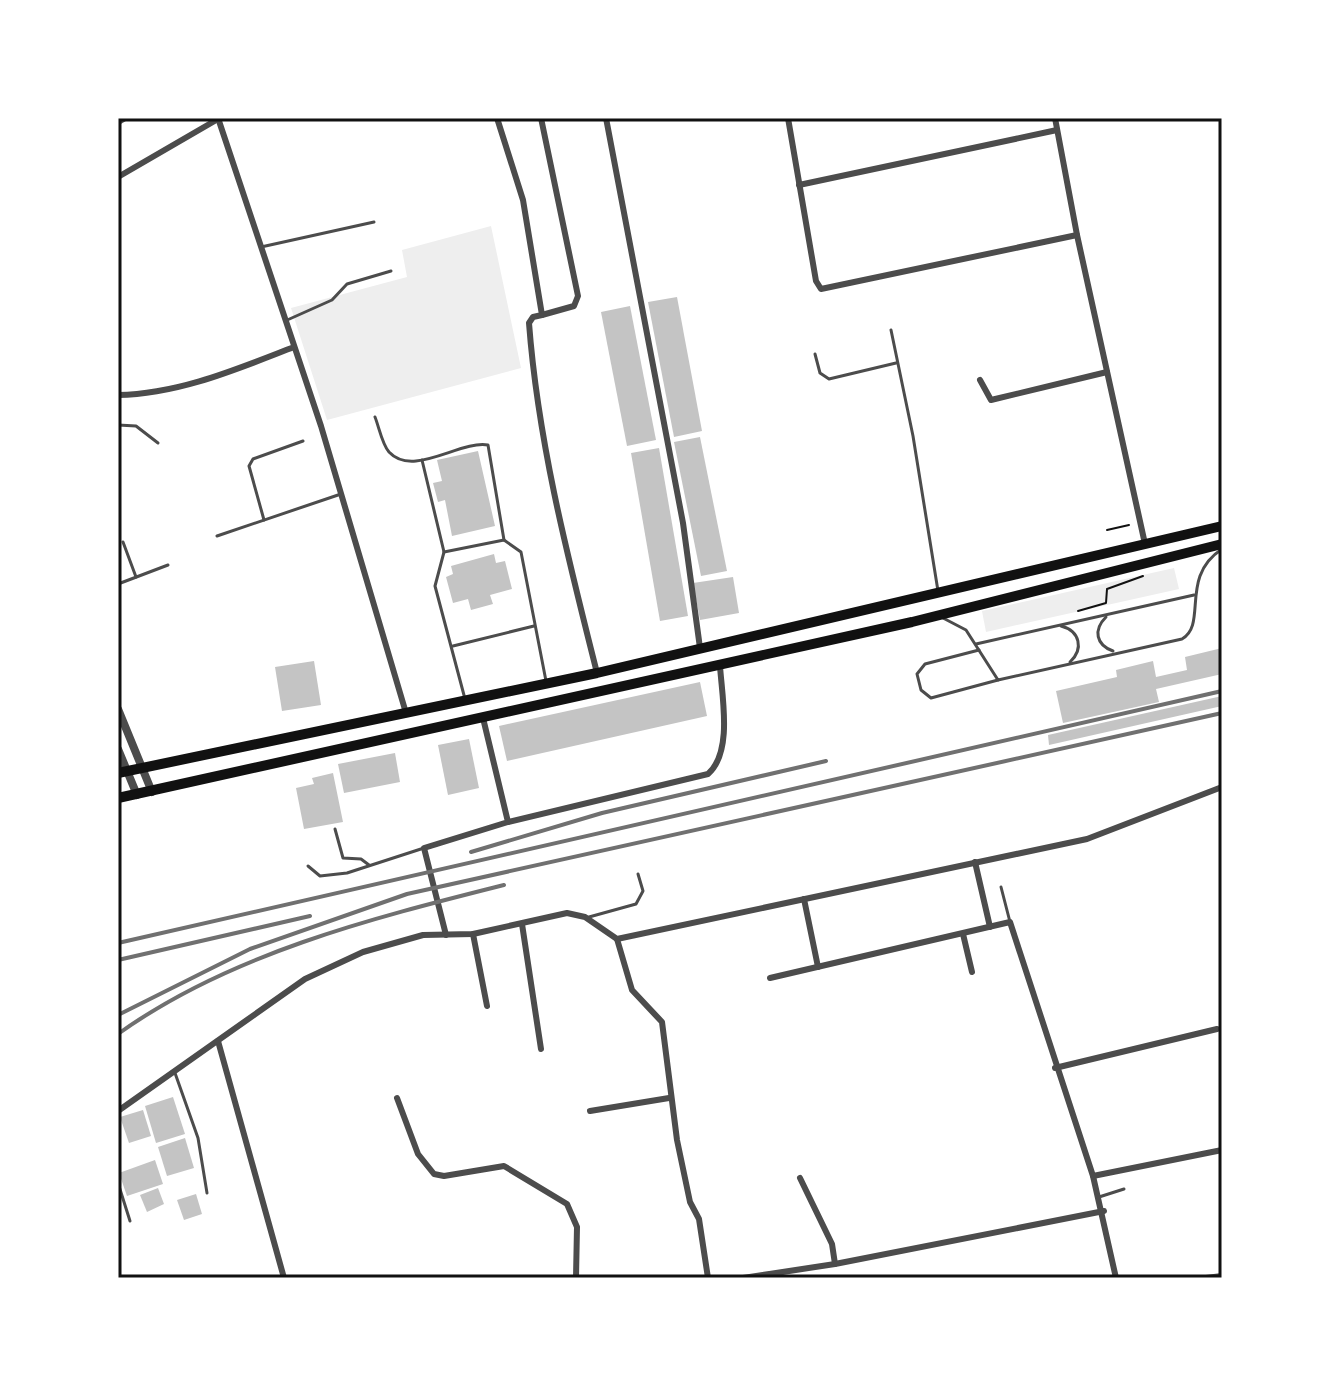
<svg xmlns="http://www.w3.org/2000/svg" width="1340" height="1396" viewBox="0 0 1340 1396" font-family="Arial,sans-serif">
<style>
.green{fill:#eee}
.building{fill:#c4c4c4}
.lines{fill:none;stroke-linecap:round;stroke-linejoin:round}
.path{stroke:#111;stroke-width:2}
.service{stroke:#4c4c4c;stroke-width:3}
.minor{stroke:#4c4c4c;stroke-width:6}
.tertiary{stroke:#4c4c4c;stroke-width:8}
.primary{stroke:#111;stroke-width:10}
.rail{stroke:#707070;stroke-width:4}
.neatline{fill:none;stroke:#111;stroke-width:3}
</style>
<rect width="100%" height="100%" fill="#fff"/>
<g class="green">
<polygon points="491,226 521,368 327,420 291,308 407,277 402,250"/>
<polygon points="1174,568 1179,589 986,632 982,611"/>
</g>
<g class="building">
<polygon points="677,297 702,431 674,437 648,302"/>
<polygon points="630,306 656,440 627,446 601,312"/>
<polygon points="700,437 727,571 701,576 674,442"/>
<polygon points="659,448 688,616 660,621 631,453"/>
<polygon points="478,451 495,526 452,536 445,500 438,502 433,483 442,481 437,460"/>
<polygon points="494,554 496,563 505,561 512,589 490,595 493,604 471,610 468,599 453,603 446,577 453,574 451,566"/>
<polygon points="733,577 739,613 700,620 693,583"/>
<polygon points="1222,648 1222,674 1156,689 1159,702 1063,723 1056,691 1117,677 1116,670 1153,661 1156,677 1187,670 1185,657"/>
<polygon points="314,661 321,705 282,711 275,667"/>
<polygon points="700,682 707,716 507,761 499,726"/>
<polygon points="1222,696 1222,706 1049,745 1048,735"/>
<polygon points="469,739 479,788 448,795 438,745"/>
<polygon points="395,753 400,782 344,793 338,764"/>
<polygon points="333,773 343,822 304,829 296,788 314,784 312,778"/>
<polygon points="173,1097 185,1134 156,1143 145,1106"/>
<polygon points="143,1110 151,1136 129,1143 120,1117"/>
<polygon points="185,1138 194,1168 167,1176 158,1147"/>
<polygon points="155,1160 163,1184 127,1196 119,1173"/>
<polygon points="158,1188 164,1204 147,1212 140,1195"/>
<polygon points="196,1194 202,1214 184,1220 177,1200"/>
</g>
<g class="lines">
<g class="path">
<polyline points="1107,530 1129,525"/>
<polyline points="1078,611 1106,603 1107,589 1143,576"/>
</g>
<g class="service">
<polyline points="118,124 128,118"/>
<polyline points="261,247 374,222"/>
<polyline points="285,321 332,300 347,284 391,271"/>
<polyline points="891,330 913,436 938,591"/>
<polyline points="815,354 820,373 829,379 896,363"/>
<path d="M 375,417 C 379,427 382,444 389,452 C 413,478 460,440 488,445 L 504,540"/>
<polyline points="118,425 136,426 158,443"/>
<polyline points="422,460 444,552 504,540 521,552 546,681"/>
<polyline points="264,520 249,466 253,459 303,441"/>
<polyline points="217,536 341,494"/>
<polyline points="123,542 136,577"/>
<polyline points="444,552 435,586 465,699"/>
<polyline points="118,584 168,565"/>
<path d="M 1106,617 C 1093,630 1096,645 1113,651"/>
<path d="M 943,618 L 966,630 L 998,680 L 1182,639 C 1208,624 1179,577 1222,549"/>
<path d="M 1061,626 C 1080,631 1084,649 1070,662"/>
<polyline points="976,644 1194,595"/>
<polyline points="453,646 534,626"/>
<polyline points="979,650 925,664 917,674 921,690 931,698 998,680"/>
<polyline points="335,829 343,858 361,859 369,865"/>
<polyline points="308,866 320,876 347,873 424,848"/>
<polyline points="1001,887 1010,922"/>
<polyline points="589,917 636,904 643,891 638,874"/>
<polyline points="175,1073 198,1138 207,1193"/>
<polyline points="118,1183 130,1221"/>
<polyline points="1099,1197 1124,1189"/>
</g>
<g class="minor">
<polyline points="218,118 321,426 406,713"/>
<path d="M 497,118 L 523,200 L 542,315 L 533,317 L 529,323 C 538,442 568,558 597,673"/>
<polyline points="541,118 578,296 574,306 542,315"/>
<polyline points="606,118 683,523 700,648"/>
<polyline points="788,118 816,281 821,289 1077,235"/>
<polyline points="1055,118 1077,235 1145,544"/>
<polyline points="118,177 218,119"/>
<polyline points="799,185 1057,130"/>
<polyline points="980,380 991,400 1107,372"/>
<path d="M 118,395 C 179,394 237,369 294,347"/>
<path d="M 508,822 L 708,774 C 733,752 722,697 720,666"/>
<polyline points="975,862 990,927"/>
<polyline points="804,899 818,967"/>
<polyline points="522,924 541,1049"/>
<polyline points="473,934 487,1006"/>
<polyline points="963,934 972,972"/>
<polyline points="446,935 424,848 508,822 483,718"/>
<polyline points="617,939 632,990 662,1022 677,1140 690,1202 699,1219 708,1278"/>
<polyline points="770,978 1010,922 1093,1176 1116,1278"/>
<polyline points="218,1041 284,1278"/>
<polyline points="1055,1068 1217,1029"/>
<polyline points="397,1098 418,1154 434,1174 444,1176 504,1166 567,1204 577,1227 576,1278"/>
<polyline points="118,1111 305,979 363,952 423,935 473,934 567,913 585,917 617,939 1087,839 1222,787"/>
<polyline points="590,1111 669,1098"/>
<polyline points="1093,1176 1222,1150"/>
<polyline points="800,1178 832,1244 835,1264"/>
<polyline points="743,1278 835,1264 1104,1211"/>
<polyline points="1206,1278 1222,1276"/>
</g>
<g class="tertiary">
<polyline points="118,709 152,792"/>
<polyline points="118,749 137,795"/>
</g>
<g class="primary">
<polyline points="118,773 597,673 1222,526"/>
<polyline points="118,798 912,622 1222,544"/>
</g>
<g class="rail">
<polyline points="471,852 602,813 826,761"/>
<polyline points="118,943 1222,691"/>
<polyline points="118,960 310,916"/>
<polyline points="118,1015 250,949 407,894 1222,713"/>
<path d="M 118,1034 C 229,954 373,918 504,885"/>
</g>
</g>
<rect width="1340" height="1396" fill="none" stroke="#ffffff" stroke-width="240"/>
<rect x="120" y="120" width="1100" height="1156" class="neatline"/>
</svg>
